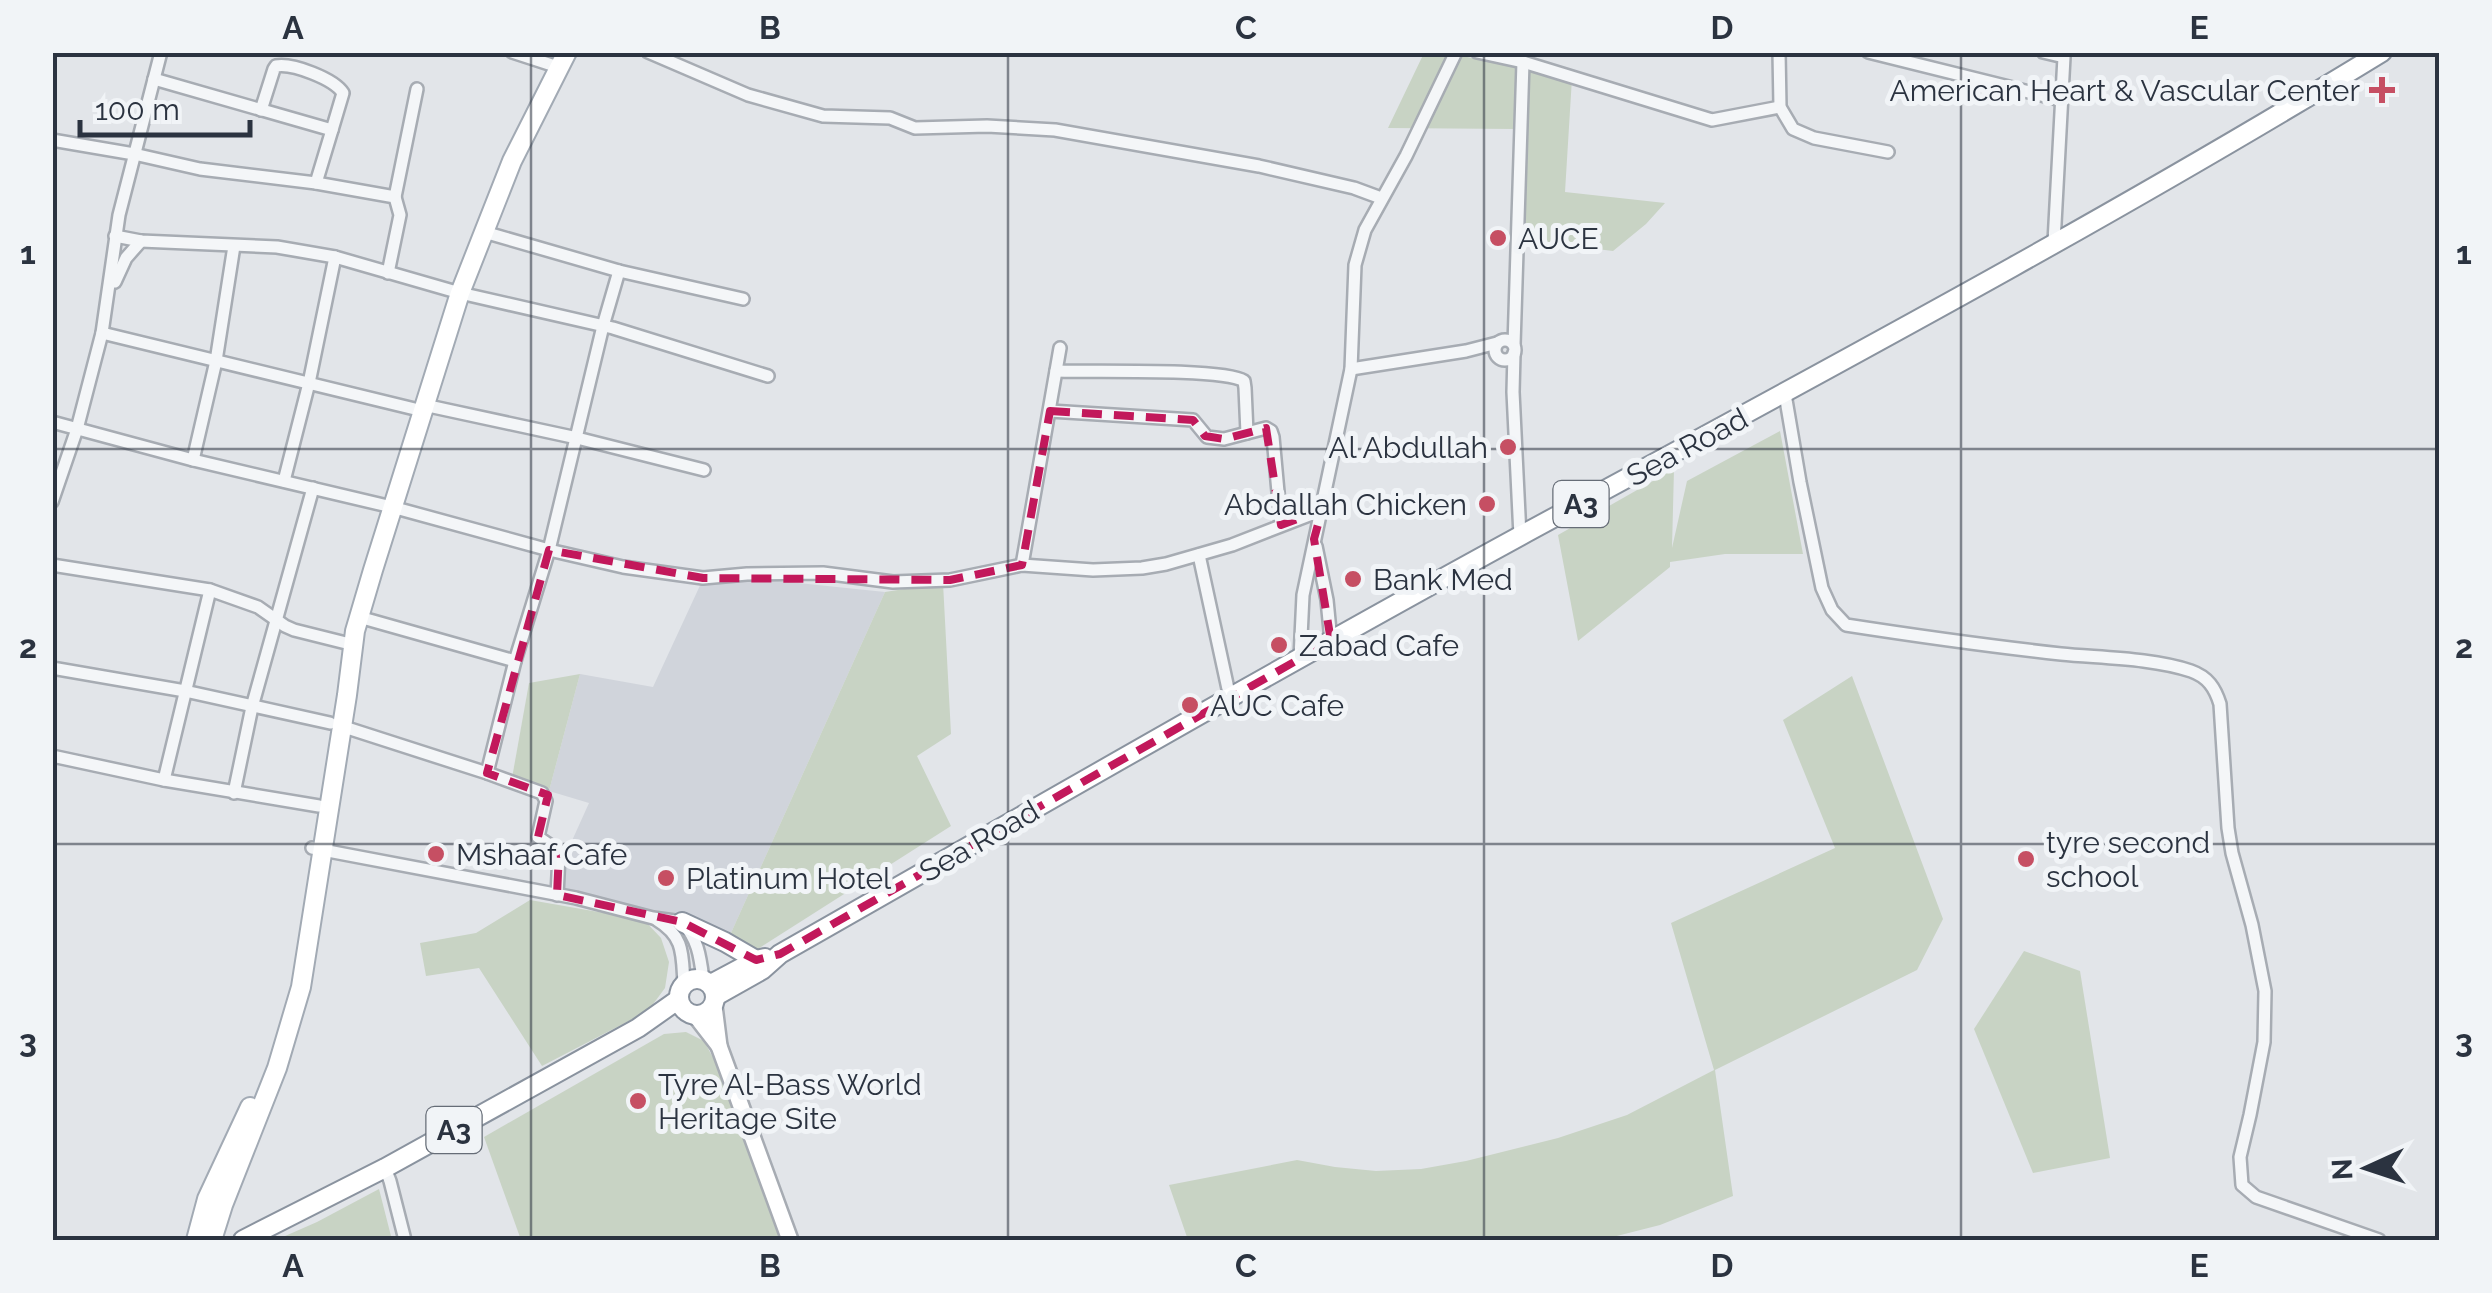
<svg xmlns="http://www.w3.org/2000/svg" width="2492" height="1293" viewBox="0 0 2492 1293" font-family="Raleway,sans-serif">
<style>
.built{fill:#d0d4db}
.green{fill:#c8d3c4}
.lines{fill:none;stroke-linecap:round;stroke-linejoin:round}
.minor-casing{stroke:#a7acb3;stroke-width:16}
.secondary-casing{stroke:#a7acb3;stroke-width:20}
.primary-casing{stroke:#a2aab4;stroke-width:22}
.trunk-casing{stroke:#8a939f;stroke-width:22}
.minor{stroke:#f4f6f8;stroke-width:11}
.secondary{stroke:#fff;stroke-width:15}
.primary{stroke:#fff;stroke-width:18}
.trunk{stroke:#fff;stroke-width:18}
.marked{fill:none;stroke:#c2185b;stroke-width:8;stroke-dasharray:20 12;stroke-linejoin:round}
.grid{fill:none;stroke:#2b3340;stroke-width:2.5;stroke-opacity:0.55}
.poi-dot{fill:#c64f63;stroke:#f1f4f7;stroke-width:4}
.labels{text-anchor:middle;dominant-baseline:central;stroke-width:10;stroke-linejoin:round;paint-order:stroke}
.shield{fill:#f1f4f7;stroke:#666d77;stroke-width:2.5}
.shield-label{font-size:28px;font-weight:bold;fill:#2b3340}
.poi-label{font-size:30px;fill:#2b3340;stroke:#f1f4f7;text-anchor:start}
.street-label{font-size:30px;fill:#2b3340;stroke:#f1f4f7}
.neatline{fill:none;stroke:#2b3340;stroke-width:4}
.grid-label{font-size:32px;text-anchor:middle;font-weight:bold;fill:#2b3340}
</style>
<rect width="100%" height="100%" fill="#e2e5e9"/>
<polygon class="built" points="721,575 885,592 726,944 636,906 552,885 589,803 549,791 580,674 653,687 703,579"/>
<g class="green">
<polygon points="1424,53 1447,53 1572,78 1565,192 1665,203 1646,224 1613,251 1515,239 1515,129 1388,128"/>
<polygon points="1780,431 1803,554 1725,554 1670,562 1670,567 1578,641 1558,535 1674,469 1672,548 1687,481"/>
<polygon points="943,583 951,734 917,756 951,826 750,954 726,944 885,592"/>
<polygon points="580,674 549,791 512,778 529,683"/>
<polygon points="1852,676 1943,919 1917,970 1715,1070 1733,1196 1660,1225 1601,1240 1188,1240 1169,1185 1297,1160 1335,1167 1376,1171 1421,1169 1466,1161 1558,1138 1627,1115 1714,1070 1671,923 1835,848 1783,720"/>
<polygon points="530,900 644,920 661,938 669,962 665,988 648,1011 542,1066 479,968 426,976 420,943 476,933"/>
<polygon points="2024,951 2080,971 2110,1158 2033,1173 1974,1029"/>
<polygon points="686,1032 704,1041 717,1065 782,1240 521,1240 484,1137 664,1034"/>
<polygon points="379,1189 392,1240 276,1240 317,1222"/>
</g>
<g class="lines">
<defs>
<g id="minor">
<polyline points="512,52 558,67"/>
<polyline points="648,52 748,95 823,116 890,118 915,128 987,126 1055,130 1259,166 1354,188 1381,198"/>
<polyline points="1477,52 1523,62 1712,120 1780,107"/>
<polyline points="1779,52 1780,107 1793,129 1814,138 1888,152"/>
<polyline points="1868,52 2061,100"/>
<polyline points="2043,52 2064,57 2054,242"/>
<polyline points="154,79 332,130 316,183"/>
<path d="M 261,110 L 274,69 L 276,66 C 293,63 334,79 343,93 L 332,130"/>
<polyline points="52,140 134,154 200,169 316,183 395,197 400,215 388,273"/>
<polyline points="395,197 417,89"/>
<polyline points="484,232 619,271 603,326 549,550 515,661 487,773"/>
<polyline points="115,236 141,241 277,247 335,257 460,293 613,328 768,376"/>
<polyline points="619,271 743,299"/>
<polyline points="115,282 126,258 141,241"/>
<polyline points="102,333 423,411"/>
<circle cx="1505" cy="350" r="10"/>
<polyline points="1514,345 1523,62"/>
<polyline points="1514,353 1513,392 1520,536"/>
<polyline points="1351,369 1466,351 1497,343"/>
<path d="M 1056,371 C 1088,372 1224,368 1244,381 L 1245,388 L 1247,433"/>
<path d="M 1785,394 L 1800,482 L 1822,588 L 1832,610 L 1846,625 C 1917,636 1989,646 2061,654 C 2101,658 2152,658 2191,671 C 2208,677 2215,688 2220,704 L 2228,828 L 2232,853 L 2252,925 L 2265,991 L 2264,1042 L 2250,1115 L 2240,1157 L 2242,1185 L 2256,1197 L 2379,1240"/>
<polyline points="424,405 577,438 704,470"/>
<polyline points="1050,411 1193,420 1207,437 1224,439 1266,428 1271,431 1273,437 1281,525"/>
<polyline points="52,422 193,460 392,507 549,550 623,567 703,578 747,574 823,573 893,582 950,580 1022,565 1093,570 1142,568 1166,564 1232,545 1322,510"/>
<polyline points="193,460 216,361 234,246"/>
<polyline points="284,481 309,383 335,257"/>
<polyline points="52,502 77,429 102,333 119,215 161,52"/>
<polyline points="1316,546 1327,600 1331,641"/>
<polyline points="1199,555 1230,698"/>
<polyline points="52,565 210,590 258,607 285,626 294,630 354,645"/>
<polyline points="1022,565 1060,348"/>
<polyline points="359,617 515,661"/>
<polyline points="1300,658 1303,595 1351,369 1355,265 1365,230 1406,156 1456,52"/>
<polyline points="52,668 185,691 330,723"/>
<polyline points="341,726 487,773 542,793 546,801 538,837 557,850 559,855 557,895"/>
<polyline points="52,756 164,780 319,806"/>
<polyline points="164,780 210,590"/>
<polyline points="234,793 252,707 313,488"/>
<path d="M 312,848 L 576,898 L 653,918 L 682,922 C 698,939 700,956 703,979"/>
<path d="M 657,920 C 685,937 682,955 684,984"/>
<polyline points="385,1168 390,1181 405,1240"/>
</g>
<g id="secondary">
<polyline points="714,1006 719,1046 790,1240"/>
<polyline points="695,1015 719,1046"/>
</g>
<g id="primary">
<polyline points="196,1240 207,1199 250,1107"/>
<polyline points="212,1240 223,1205 277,1068 301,987 347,695 355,631 373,570 460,293 512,161 567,52"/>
</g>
<g id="trunk">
<polyline points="682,922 725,942 756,960"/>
<circle cx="697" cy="997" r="18"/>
<polyline points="711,984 756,960 765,958"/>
<path d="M 716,996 L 762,970 L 780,954 C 1026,814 1271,672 1520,536 C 1809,379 2101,224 2382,52"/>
<polyline points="243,1240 385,1168 638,1028 679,999"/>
</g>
</defs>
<use href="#minor" class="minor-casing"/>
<use href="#secondary" class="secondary-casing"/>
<use href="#primary" class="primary-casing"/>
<use href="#trunk" class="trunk-casing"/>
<use href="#minor" class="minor"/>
<use href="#secondary" class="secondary"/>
<use href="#primary" class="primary"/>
<use href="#trunk" class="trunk"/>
</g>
<path class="marked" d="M 1050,411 L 1193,420 L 1205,436 L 1224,439 L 1266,428 L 1281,525 L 1322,510 L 1314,539 L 1331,641 L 780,954 L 756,960 L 682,922 L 557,895 L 559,852 L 538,837 L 548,795 L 487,773 L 549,550 L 703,578 L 950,580 L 1022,565 Z"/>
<path class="grid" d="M 531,52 L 531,1240M 1008,52 L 1008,1240M 1484,52 L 1484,1240M 1961,52 L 1961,1240M 52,449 L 2440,449M 52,844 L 2440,844"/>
<g class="poi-dot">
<path d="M2377 75h10v10h10v10h-10v10h-10v-10h-10v-10h10z"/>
<circle cx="1498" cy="238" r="10"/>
<circle cx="1508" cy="447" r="10"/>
<circle cx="1487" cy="504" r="10"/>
<circle cx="1353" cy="579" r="10"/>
<circle cx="1279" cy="645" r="10"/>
<circle cx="1190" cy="705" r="10"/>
<circle cx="436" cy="854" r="10"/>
<circle cx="2026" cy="859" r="10"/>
<circle cx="666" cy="878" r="10"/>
<circle cx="638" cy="1101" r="10"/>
</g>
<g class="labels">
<g class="shield">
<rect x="1553.5" y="481" width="55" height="46" rx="8"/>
<rect x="426.5" y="1107" width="55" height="46" rx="8"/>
</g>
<g class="shield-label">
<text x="1581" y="504">A3</text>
<text x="454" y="1130">A3</text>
</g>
<g class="poi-label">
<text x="2360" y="90" text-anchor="end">American Heart &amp; Vascular Center</text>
<text x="1518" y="238">AUCE</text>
<text x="1488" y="447" text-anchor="end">Al Abdullah</text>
<text x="1467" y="504" text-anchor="end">Abdallah Chicken</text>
<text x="1373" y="579">Bank Med</text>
<text x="1299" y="645">Zabad Cafe</text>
<text x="1210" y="705">AUC Cafe</text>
<text x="2046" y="842">tyre second<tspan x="2046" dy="34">school</tspan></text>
<text x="456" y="854">Mshaaf Cafe</text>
<text x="686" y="878">Platinum Hotel</text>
<text x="658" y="1084">Tyre Al-Bass World<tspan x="658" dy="34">Heritage Site</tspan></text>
</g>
<g class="street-label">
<text transform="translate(1687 447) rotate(-28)">Sea Road</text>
<text transform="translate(979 841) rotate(-30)">Sea Road</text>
</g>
</g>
<rect width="2492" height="1293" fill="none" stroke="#f1f4f7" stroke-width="110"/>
<g transform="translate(2367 1168) rotate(267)" stroke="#f1f4f7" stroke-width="8" paint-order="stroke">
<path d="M0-8L18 38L0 25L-18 38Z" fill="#2b3340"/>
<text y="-15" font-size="28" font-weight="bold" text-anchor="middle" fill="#2b3340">N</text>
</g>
<path d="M80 120v15h170v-15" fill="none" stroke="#2b3340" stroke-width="5"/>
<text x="95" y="120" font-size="30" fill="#2b3340" stroke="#f1f4f7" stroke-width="8" paint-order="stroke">100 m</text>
<rect x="55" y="55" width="2382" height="1183" class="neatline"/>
<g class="grid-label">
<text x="293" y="39">A</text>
<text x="770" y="39">B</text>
<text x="1246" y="39">C</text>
<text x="1722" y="39">D</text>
<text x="2199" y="39">E</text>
<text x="28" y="264">1</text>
<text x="2464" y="264">1</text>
<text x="28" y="658">2</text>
<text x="2464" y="658">2</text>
<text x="28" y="1052">3</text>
<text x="2464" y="1052">3</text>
<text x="293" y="1277">A</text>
<text x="770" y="1277">B</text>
<text x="1246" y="1277">C</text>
<text x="1722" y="1277">D</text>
<text x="2199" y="1277">E</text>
</g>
</svg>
